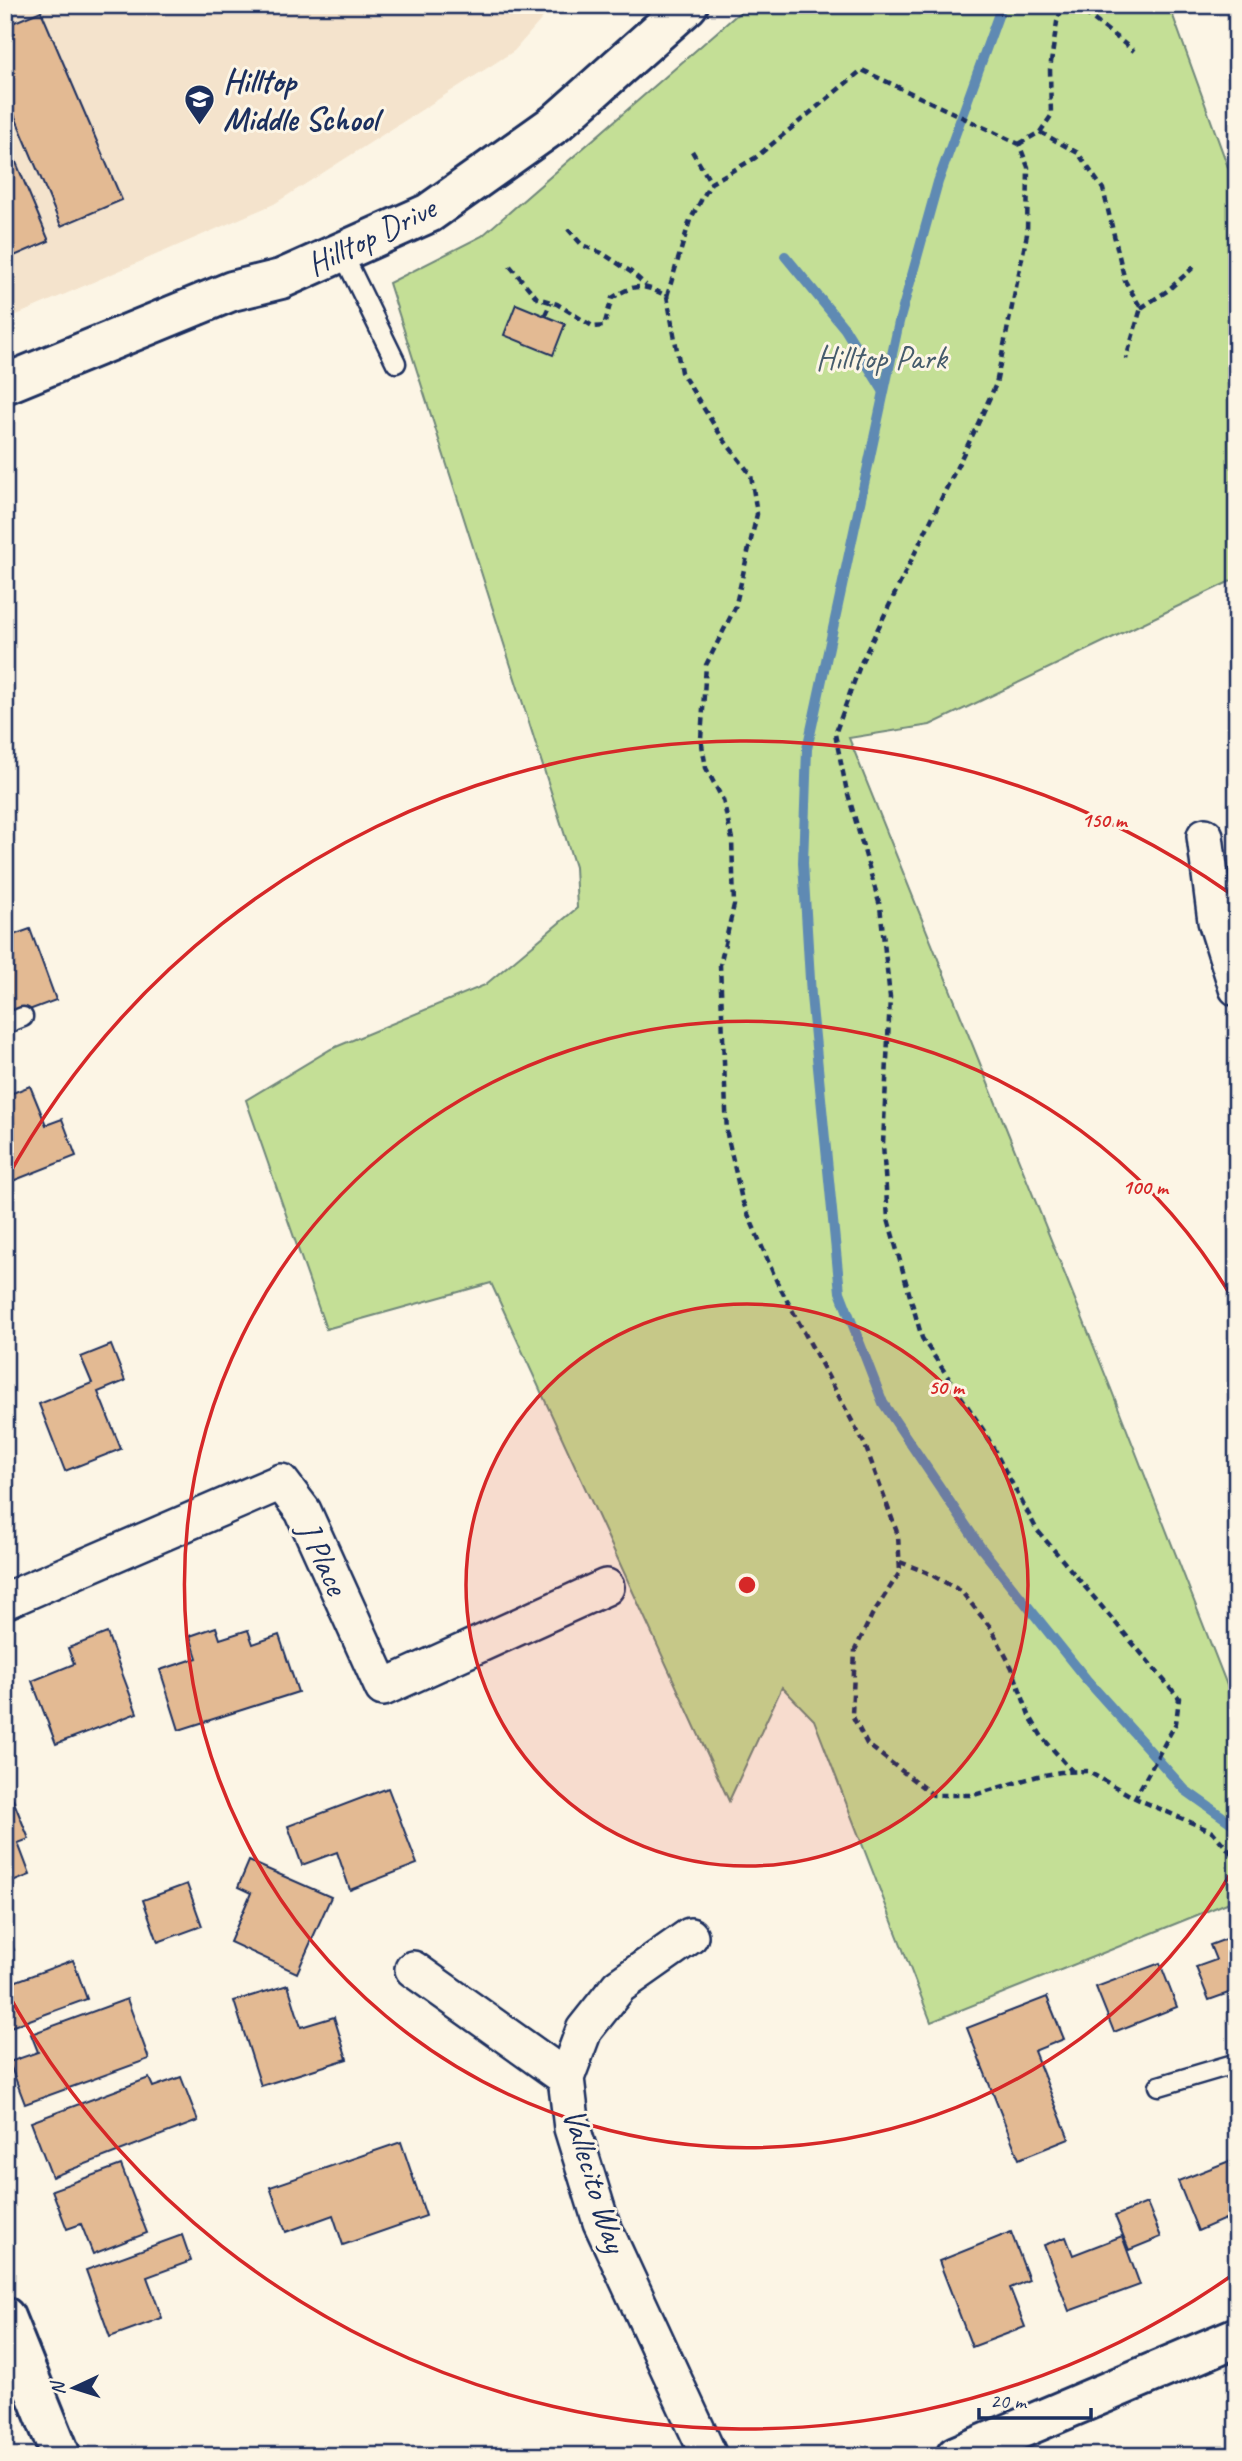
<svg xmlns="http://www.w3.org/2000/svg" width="1242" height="2461" viewBox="0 0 1242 2461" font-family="Caveat,sans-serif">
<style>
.built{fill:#f4e3cc}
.green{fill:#c4df96;stroke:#70877a;stroke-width:2}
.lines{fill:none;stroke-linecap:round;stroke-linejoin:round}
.stream{stroke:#5e8ab3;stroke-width:10}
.building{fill:#e3ba93;stroke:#1b2f5e;stroke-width:2}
.lane-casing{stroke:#1b2f5e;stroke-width:23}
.street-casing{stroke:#1b2f5e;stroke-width:40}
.secondary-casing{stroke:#1b2f5e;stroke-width:44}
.path{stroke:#1b2f5e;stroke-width:4.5;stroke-dasharray:7 5;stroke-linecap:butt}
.lane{stroke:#fcf5e5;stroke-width:18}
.street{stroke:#fcf5e5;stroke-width:35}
.secondary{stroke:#fcf5e5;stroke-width:38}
.ring{fill:none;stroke:#d62828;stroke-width:3.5}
.labels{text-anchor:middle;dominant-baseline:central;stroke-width:6;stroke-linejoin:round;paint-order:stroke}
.poi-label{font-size:33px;font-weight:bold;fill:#1b2f5e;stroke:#fcf5e5;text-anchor:start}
.street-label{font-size:33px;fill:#1b2f5e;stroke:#fcf5e5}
.park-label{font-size:33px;fill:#455b6c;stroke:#fcf5e5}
.centre{fill:#d62828;stroke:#fcf5e5;stroke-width:3.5}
.ring-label{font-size:21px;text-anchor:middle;font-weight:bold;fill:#d62828;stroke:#fcf5e5;stroke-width:6;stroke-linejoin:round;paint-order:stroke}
</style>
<rect width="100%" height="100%" fill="#fcf5e5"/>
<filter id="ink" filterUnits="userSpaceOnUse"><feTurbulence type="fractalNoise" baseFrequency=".0143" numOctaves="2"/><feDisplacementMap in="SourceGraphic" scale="14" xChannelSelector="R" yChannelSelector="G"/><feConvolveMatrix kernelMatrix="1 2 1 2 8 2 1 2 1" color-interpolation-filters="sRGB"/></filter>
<g filter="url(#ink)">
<polygon class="built" points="5,5 554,5 514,51 274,204 5,320"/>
<polygon class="green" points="748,5 1169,5 1237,192 1237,578 930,725 849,738 1111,1389 1237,1711 1237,1899 931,2022 814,1720 782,1687 729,1801 491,1283 326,1329 246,1100 331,1049 485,985 577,908 575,867 389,283 482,236"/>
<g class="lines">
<g class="stream">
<polyline points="1002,5 938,182 899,322 807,749 803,863 811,996 840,1292 883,1403 981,1548 1086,1679 1185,1790 1237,1827"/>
<polyline points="785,256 845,329 884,392"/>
</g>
</g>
<g class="building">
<polygon points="41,11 122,200 61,226 5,93 5,26"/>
<polygon points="5,136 49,241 5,260"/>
<polygon points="516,304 565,324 553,355 504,335"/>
<polygon points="30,929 56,1000 5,1019 5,938"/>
<polygon points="30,1086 46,1125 62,1119 76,1156 5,1184 5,1096"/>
<polygon points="111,1345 125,1381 98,1392 121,1449 65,1471 39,1404 92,1383 81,1357"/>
<polygon points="216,1627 220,1639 248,1630 253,1644 279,1635 298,1692 179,1730 160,1670 197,1658 190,1636"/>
<polygon points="107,1633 137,1713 56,1744 32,1681 74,1664 68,1648"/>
<polygon points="388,1788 417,1864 350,1890 337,1852 302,1865 288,1826"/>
<polygon points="9,1790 29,1839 18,1843 30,1875 5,1885 5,1791"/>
<polygon points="249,1861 331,1897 297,1973 230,1942 251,1893 238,1887"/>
<polygon points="187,1884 202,1926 158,1942 143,1900"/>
<polygon points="5,1927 14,1950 5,1953"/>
<polygon points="1237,1935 1237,1990 1209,2000 1196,1967 1216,1960 1210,1945"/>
<polygon points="5,1959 14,1982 73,1960 87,1999 5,2029"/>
<polygon points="1160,1963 1177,2007 1114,2032 1096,1987"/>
<polygon points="288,1985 301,2027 334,2017 347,2059 261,2086 234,2001"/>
<polygon points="1047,1997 1064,2039 1034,2051 1069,2139 1019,2159 967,2028"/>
<polygon points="127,1999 149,2059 25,2104 9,2062 38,2052 31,2034"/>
<polygon points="181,2077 198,2121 52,2177 31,2122 149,2078 153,2087"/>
<polygon points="401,2142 426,2216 343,2245 333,2215 286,2232 270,2187"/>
<polygon points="1237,2158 1237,2230 1231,2233 1225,2219 1198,2231 1178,2181"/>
<polygon points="121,2165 147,2233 93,2254 81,2224 67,2229 52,2190"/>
<polygon points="1147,2203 1161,2237 1129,2250 1115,2216"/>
<polygon points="1011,2232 1029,2280 1010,2288 1025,2327 972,2347 939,2261"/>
<polygon points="182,2235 191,2261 147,2277 162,2318 110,2337 86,2270"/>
<polygon points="1122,2236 1140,2285 1069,2311 1044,2245 1066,2237 1073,2255"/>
</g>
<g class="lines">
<defs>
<g id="lane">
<polyline points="342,252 396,363"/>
<polyline points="5,1024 23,1017"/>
<polyline points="1159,2086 1237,2063"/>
</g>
<g id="street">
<polyline points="1205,836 1216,921 1237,988"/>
<polyline points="5,1601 281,1482 303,1511 383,1688 606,1587"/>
<polyline points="690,1936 619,1986 584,2030 566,2078 572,2128 601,2222 709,2456"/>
<polyline points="413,1969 566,2078"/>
</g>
<g id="secondary">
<polyline points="5,384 232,291 281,279 429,213 556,123 688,5"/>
<polyline points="5,2317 61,2456"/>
<polyline points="956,2456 1237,2337"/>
</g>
</defs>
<use href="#lane" class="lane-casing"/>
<use href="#street" class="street-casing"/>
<use href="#secondary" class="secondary-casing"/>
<g class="path">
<polyline points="1075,5 1134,51"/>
<polyline points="1040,132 1078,153 1103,189 1125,281 1141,308 1126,359"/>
<polyline points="1019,144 1040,132 1051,116 1050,69 1057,22 1063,5"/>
<polyline points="692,151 711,183"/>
<polyline points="568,229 582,245 602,253 631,272 646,285"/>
<path d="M 510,266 L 537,298 L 557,304 L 594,327 L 604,326 L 612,298 C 636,283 642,284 667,296 L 681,372 L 721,436 L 751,475 L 757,514 L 735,608 L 706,665 L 701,739 L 706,768 L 723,800 L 732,839 L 734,905 L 720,965 L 727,1134 L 742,1200 L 777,1282 L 865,1445 L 898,1535 L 900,1572 L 872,1615 L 855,1650 L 852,1715 L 867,1744 L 933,1795 L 974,1795 L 1038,1776 L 1061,1772 L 1087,1771 L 1135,1798 L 1213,1832 L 1237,1860"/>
<polyline points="667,296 690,220 711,183 755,158 862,70 1019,144 1028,167 1027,234 996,384 976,428 861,663 835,734 846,787 880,906 890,997 883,1144 888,1219 922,1338 984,1431 1037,1530 1179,1698 1176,1723 1135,1798"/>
<polyline points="1141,308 1167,291 1195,266"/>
<polyline points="545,315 551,302"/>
<polyline points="900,1562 926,1572 961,1591 991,1628 1012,1668 1029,1715 1042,1737 1072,1771"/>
</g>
<use href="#lane" class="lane"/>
<use href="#street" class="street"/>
<use href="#secondary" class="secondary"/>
</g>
</g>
<circle cx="747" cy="1585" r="281" fill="#d62828" fill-opacity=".12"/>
<g class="ring">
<circle cx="747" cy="1585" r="281"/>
<path d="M1235 1866A563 563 0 1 1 1235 1303"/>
<path d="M1231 2276A844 844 0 0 1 5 1988M5 1182A844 844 0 0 1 1231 894"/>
</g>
<defs>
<symbol id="school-pin" viewBox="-11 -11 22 30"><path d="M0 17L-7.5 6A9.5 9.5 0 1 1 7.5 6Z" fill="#1b2f5e" stroke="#fcf5e5"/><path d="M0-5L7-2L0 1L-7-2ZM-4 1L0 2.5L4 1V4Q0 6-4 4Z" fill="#fff"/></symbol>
</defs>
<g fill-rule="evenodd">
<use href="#school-pin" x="182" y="82" width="35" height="47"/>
</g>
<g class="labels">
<g class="poi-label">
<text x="223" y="81">Hilltop<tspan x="223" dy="38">Middle School</tspan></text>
</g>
<g class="street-label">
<text transform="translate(371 236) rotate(-26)">Hilltop Drive</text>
<text transform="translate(323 1558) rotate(65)">J Place</text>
<text transform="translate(595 2180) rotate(73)">Vallecito Way</text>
</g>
<g class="park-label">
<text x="881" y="358">Hilltop Park</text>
</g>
</g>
<circle cx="747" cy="1585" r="10" class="centre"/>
<g class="ring-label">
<text x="1104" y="827">150 m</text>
<text x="1145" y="1194">100 m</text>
<text x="946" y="1394">50 m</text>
</g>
<rect width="1242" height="2461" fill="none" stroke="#fcf5e5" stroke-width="28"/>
<rect x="14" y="14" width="1214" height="2433" fill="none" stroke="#1b2f5e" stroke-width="2.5" filter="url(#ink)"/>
<g transform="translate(74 2388) rotate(266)" stroke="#fcf5e5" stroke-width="5" paint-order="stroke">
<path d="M0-5L12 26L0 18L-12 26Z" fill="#1b2f5e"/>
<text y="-10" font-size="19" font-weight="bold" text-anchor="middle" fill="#1b2f5e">N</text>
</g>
<path d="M979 2408v10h112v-10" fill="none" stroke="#1b2f5e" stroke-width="3.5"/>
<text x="990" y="2408" font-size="21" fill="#1b2f5e" stroke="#fcf5e5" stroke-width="5" paint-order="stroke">20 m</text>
</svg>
